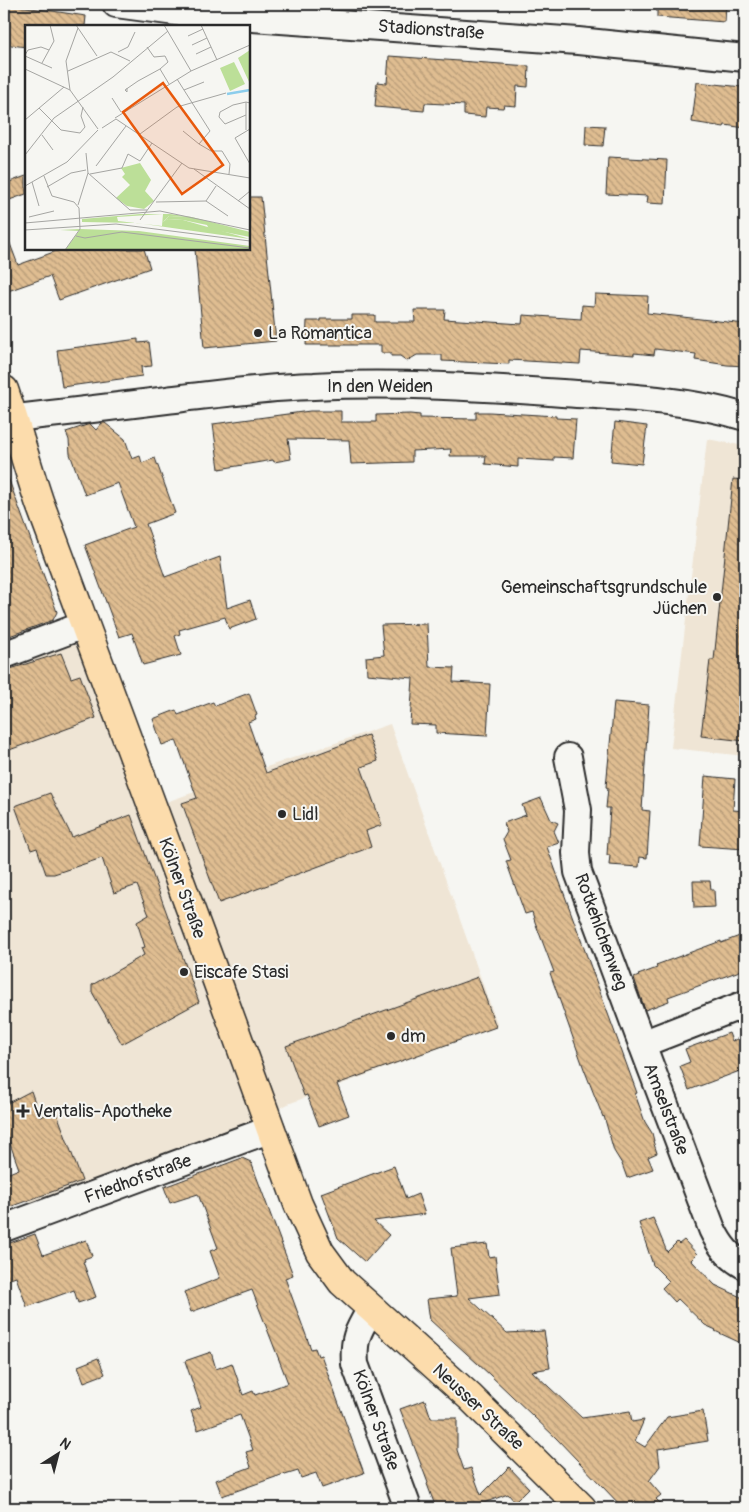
<svg xmlns="http://www.w3.org/2000/svg" width="749" height="1512" viewBox="0 0 749 1512" font-family="Pangolin,sans-serif">
<style>
.built{fill:#efe5d5}
.building{fill:url(#building-back-hatch);stroke:#2b2b2b}
.lines{fill:none;stroke-linecap:round;stroke-linejoin:round}
.minor-casing{stroke:#2b2b2b;stroke-width:30}
.major-casing{stroke:#2b2b2b;stroke-width:31}
.minor{stroke:#f6f6f2;stroke-width:26}
.major{stroke:#fcdcac;stroke-width:28}
.poi-dot{fill:#2b2b2b;stroke:#f6f6f2;stroke-width:2}
.labels{text-anchor:middle;dominant-baseline:central;stroke-width:4;stroke-linejoin:round;paint-order:stroke}
.street-label{font-size:18px;fill:#2b2b2b;stroke:#f6f6f2}
.poi-label{font-size:18px;fill:#2b2b2b;stroke:#f6f6f2;text-anchor:start}
.inset-river{fill:none;stroke:#8bcdec;stroke-width:2.5}
.inset-road{fill:none;stroke:#a5a5a2;stroke-width:1}
.view{fill:#e8590c;fill-opacity:0.15;stroke:#e8590c;stroke-width:2.5}
.inset-edge{fill:none;stroke:#2b2b2b;stroke-width:2.5}
</style>
<defs>
<pattern id="building-back-hatch" width="6" height="6" patternUnits="userSpaceOnUse" patternTransform="scale(1.25)"><rect width="6" height="6" fill="#dfbd91"/><path d="M-1 5l2 2M0 0l6 6M5-1l2 2" fill="none" stroke="#b59a77"/></pattern>
</defs>
<rect width="100%" height="100%" fill="#f6f6f2"/>
<filter id="ink" filterUnits="userSpaceOnUse"><feTurbulence type="fractalNoise" baseFrequency=".02" numOctaves="2"/><feDisplacementMap in="SourceGraphic" scale="10" xChannelSelector="R" yChannelSelector="G"/><feConvolveMatrix kernelMatrix="1 2 1 2 8 2 1 2 1" color-interpolation-filters="sRGB"/></filter>
<g filter="url(#ink)">
<g class="built">
<polygon points="707,439 745,446 745,756 671,748"/>
<polygon points="82,637 146,809 390,724 498,1026 288,1104 245,1127 31,1205 4,1127 4,666"/>
</g>
<g class="building">
<polygon points="4,4 86,16 85,26 26,26 26,47 4,44"/>
<polygon points="657,4 726,4 725,22 657,17"/>
<polygon points="389,56 529,66 528,87 517,86 516,106 504,105 503,108 486,107 485,117 464,115 464,105 425,103 424,111 375,107 377,82 387,83"/>
<polygon points="697,82 742,87 741,97 745,98 745,128 725,125 724,127 692,122"/>
<polygon points="586,125 605,126 603,146 585,145"/>
<polygon points="608,157 667,160 665,204 647,203 648,196 606,194"/>
<polygon points="26,176 26,194 4,202 4,184"/>
<polygon points="249,197 261,197 276,341 204,348 195,249 249,249"/>
<polygon points="4,233 6,233 18,265 62,249 144,249 150,268 59,300 50,276 8,291 4,280"/>
<polygon points="595,294 648,296 647,313 745,324 745,366 727,365 695,360 696,354 655,349 654,355 634,353 634,355 581,351 580,364 509,360 509,364 442,361 442,355 417,355 407,361 400,356 391,356 391,353 381,353 381,345 306,345 307,321 321,321 321,319 352,319 352,315 375,315 375,322 415,322 414,310 445,310 444,319 522,324 523,315 581,319 582,305 594,306"/>
<polygon points="138,339 138,343 149,342 152,366 141,367 142,376 62,387 57,350"/>
<polygon points="310,411 341,411 341,422 376,422 376,415 410,414 420,415 420,418 476,419 476,412 489,412 556,416 556,418 576,419 573,458 554,457 554,461 518,459 518,467 485,464 486,456 450,456 451,449 412,451 412,462 351,464 349,440 288,439 291,459 274,462 273,460 219,469 213,424"/>
<polygon points="615,422 647,426 642,464 611,461"/>
<polygon points="102,423 105,423 125,439 132,459 140,456 142,463 155,458 175,513 146,524 165,577 220,557 227,608 250,600 256,619 229,629 225,617 179,630 180,634 175,636 181,655 143,665 132,633 119,637 85,545 134,527 118,483 85,495 70,454 69,440 66,432 90,424 96,430"/>
<polygon points="4,472 6,472 57,612 53,620 4,638"/>
<polygon points="733,479 745,480 745,741 701,736 710,660 714,660"/>
<polygon points="427,624 429,667 454,668 453,682 490,684 487,736 436,733 436,725 410,724 413,678 367,674 366,657 384,655 381,625"/>
<polygon points="61,653 71,678 80,675 96,718 4,752 4,671"/>
<polygon points="249,693 257,715 255,716 256,719 248,722 266,773 368,735 378,761 361,767 382,825 366,831 371,847 219,903 182,803 197,798 176,740 162,745 153,719 176,710 178,715 213,702 215,706"/>
<polygon points="614,702 649,705 642,810 650,811 647,858 640,857 639,867 609,865 610,855 607,855 610,808 606,808 608,788 606,787"/>
<polygon points="705,776 735,779 733,810 745,811 745,849 700,846"/>
<polygon points="50,793 72,837 131,815 199,1002 122,1044 92,992 92,985 144,955 141,948 145,947 137,922 149,915 137,885 114,893 102,858 54,874 46,874 37,848 31,850 15,806"/>
<polygon points="541,798 551,820 558,823 554,831 559,843 547,847 637,1093 635,1094 645,1122 652,1133 654,1141 653,1141 657,1153 648,1157 653,1169 627,1178 622,1164 614,1151 604,1116 603,1117 584,1069 550,973 554,972 535,922 532,912 525,914 506,861 511,860 503,839 507,832 504,823 526,815 522,805"/>
<polygon points="693,881 710,881 711,890 714,890 715,907 694,908"/>
<polygon points="745,934 745,969 668,997 669,1001 645,1010 634,978 639,976 638,975 657,968 656,965 721,941 721,943"/>
<polygon points="478,977 496,1027 337,1084 349,1115 319,1126 307,1095 304,1096 286,1046"/>
<polygon points="729,1033 732,1041 745,1036 745,1069 689,1090 680,1066 690,1062 685,1049"/>
<polygon points="31,1091 40,1117 56,1111 82,1181 4,1209 4,1175 19,1169 4,1127 4,1105"/>
<polygon points="242,1158 251,1162 293,1275 285,1278 311,1349 315,1348 318,1356 321,1355 364,1473 322,1488 316,1473 301,1478 298,1471 285,1475 284,1474 222,1496 216,1480 251,1467 246,1452 253,1450 240,1415 198,1430 191,1411 201,1407 185,1361 211,1352 216,1369 232,1363 243,1395 253,1391 255,1395 288,1383 252,1290 191,1312 184,1292 220,1278 210,1251 218,1248 198,1194 170,1203 164,1187"/>
<polygon points="394,1166 406,1199 418,1194 425,1214 374,1221 389,1235 365,1262 338,1238 321,1193"/>
<polygon points="653,1218 667,1252 677,1242 679,1244 684,1240 697,1254 691,1260 715,1285 745,1299 745,1345 715,1331 716,1330 705,1325 678,1299 675,1302 662,1288 669,1281 653,1265 639,1223"/>
<polygon points="35,1234 43,1255 86,1240 92,1256 84,1259 85,1261 83,1262 96,1297 78,1303 74,1290 27,1307 16,1277 4,1281 4,1245"/>
<polygon points="487,1244 489,1257 495,1256 500,1294 469,1298 507,1333 544,1331 550,1368 532,1371 582,1418 630,1411 632,1422 644,1420 635,1441 645,1447 667,1417 703,1411 708,1441 658,1449 660,1466 649,1481 661,1495 656,1499 665,1508 623,1508 556,1438 490,1375 430,1320 427,1299 457,1296 451,1248"/>
<polygon points="98,1358 105,1374 84,1382 78,1366"/>
<polygon points="425,1400 431,1418 457,1418 457,1450 464,1470 471,1468 481,1495 509,1467 529,1488 515,1502 508,1494 470,1508 436,1508 427,1484 428,1483 400,1409"/>
</g>
<g class="lines">
<defs>
<g id="minor">
<polyline points="116,4 183,13 578,41 745,58"/>
<path d="M 14,418 C 70,412 126,405 183,398 C 226,393 270,387 314,386 C 397,382 480,387 562,393 C 623,397 686,399 745,417"/>
<polyline points="4,655 84,625"/>
<polyline points="568,757 578,810 576,853 578,872 642,1044"/>
<path d="M 745,1004 L 642,1044 L 712,1229 C 720,1246 729,1257 745,1266"/>
<polyline points="4,1228 271,1129"/>
<path d="M 371,1309 C 358,1331 353,1338 355,1364 L 408,1508"/>
</g>
<path id="major" d="M 4,390 C 17,428 27,466 40,504 L 216,978 L 298,1204 L 320,1252 L 342,1282 L 470,1397 L 582,1508"/>
</defs>
<use href="#minor" class="minor-casing"/>
<use href="#major" class="major-casing"/>
<use href="#minor" class="minor"/>
<use href="#major" class="major"/>
</g>
</g>
<g class="poi-dot">
<circle cx="258" cy="333" r="5"/>
<circle cx="717" cy="597" r="5"/>
<circle cx="282" cy="814" r="5"/>
<circle cx="184" cy="972" r="5"/>
<circle cx="391" cy="1036" r="5"/>
<path d="M20.5 1103.5h5v5h5v5h-5v5h-5v-5h-5v-5h5z"/>
</g>
<g class="labels">
<g class="street-label">
<text transform="translate(431 30) rotate(4)">Stadionstraße</text>
<text x="380" y="386">In den Weiden</text>
<text transform="translate(182 888) rotate(70)">Kölner Straße</text>
<text transform="translate(601 932) rotate(70)">Rotkehlchenweg</text>
<text transform="translate(666 1109) rotate(69)">Amselstraße</text>
<text transform="translate(138 1179) rotate(-20)">Friedhofstraße</text>
<text transform="translate(478 1407) rotate(43)">Neusser Straße</text>
<text transform="translate(376 1420) rotate(70)">Kölner Straße</text>
</g>
<g class="poi-label">
<text x="268" y="333">La Romantica</text>
<text x="707" y="587" text-anchor="end">Gemeinschaftsgrundschule<tspan x="707" dy="21">Jüchen</tspan></text>
<text x="292" y="814">Lidl</text>
<text x="194" y="972">Eiscafe Stasi</text>
<text x="401" y="1036">dm</text>
<text x="33" y="1111">Ventalis-Apotheke</text>
</g>
</g>
<g transform="translate(25 25)">
<rect width="225" height="225" fill="#f6f6f2"/>
<path d="M 144,191 L 167,192 L 225,207 L 225,212 L 184,204 L 182,200 L 158,195 L 143,194 L 137,199 Z" fill="#bcdf98"/>
<path d="M 115,189 L 145,189 L 167,192 L 144,191 L 138,197 L 143,194 L 158,195 L 225,214 L 112,198 L 57,197 L 57,194 ZM 138,189 L 137,201 L 93,196 L 92,192 ZM 55,204 L 114,206 L 225,221 L 225,225 L 40,225 L 54,206 L 35,205 Z" fill="#bcdf98" fill-rule="evenodd"/>
<path d="M 115,138 L 126,155 L 120,166 L 129,176 L 119,184 L 102,181 L 91,173 L 105,160 L 97,152 L 100,149 L 96,143 Z" fill="#bcdf98"/>
<path d="M 225,25 L 225,59 L 213,33 ZM 209,37 L 220,59 L 205,66 L 195,43 Z" fill="#bcdf98"/>
<path class="inset-river" d="M 202,69 L 225,65"/>
<path class="inset-road" d="M 51,0 L 72,31M 139,0 L 166,46M 176,0 L 192,35M 163,11 L 178,4M 167,20 L 182,13M 122,22 L 129,32 L 140,31 L 143,37 L 135,44 L 144,59M 93,27 L 103,22 L 110,7M 171,29 L 186,22M 0,30 L 3,25 L 16,22 L 24,25M 0,31 L 27,43M 17,38 L 29,16 L 25,0M 0,44 L 45,65 L 73,104M 43,46 L 86,27 L 105,36M 152,54 L 185,106 L 174,119 L 186,126 L 197,126 L 205,139 L 204,149M 102,63 L 102,67 L 100,65 L 113,56 L 135,44M 45,65 L 41,36 L 53,3M 159,65 L 179,57M 87,73 L 96,87M 14,83 L 36,105 L 55,108M 221,90 L 200,99 L 194,92 L 195,87 L 208,80 L 221,77M 90,93 L 166,46 L 225,20M 0,95 L 39,62M 77,103 L 91,94 L 164,143 L 225,153M 225,104 L 210,113 L 225,139M 221,105 L 221,77 L 225,78M 158,106 L 174,119M 55,108 L 60,102 L 56,91 L 58,82M 115,109 L 152,82 L 201,68M 17,110 L 28,125M 61,128 L 63,148 L 105,185 L 122,185M 0,130 L 29,93 L 88,52 L 143,6M 71,141 L 101,101M 169,144 L 225,184M 65,149 L 97,143 L 103,129 L 115,136 L 127,118M 19,151 L 27,171 L 49,177 L 54,183 L 55,204 L 40,225M 7,157 L 14,181M 0,161 L 42,137 L 73,105M 22,162 L 46,148 L 61,145M 181,176 L 203,191M 213,176 L 225,166M 131,177 L 181,176 L 191,161M 53,180 L 63,148M 4,192 L 29,186M 115,195 L 157,138M 0,198 L 135,186 L 225,205M 0,205 L 91,199 L 225,216M 51,211 L 60,213 L 97,207 L 225,223"/>
<path class="view" d="M 138,58 L 198,140 L 157,169 L 98,87 Z"/>
<rect width="225" height="225" class="inset-edge"/>
</g>
<rect width="749" height="1512" fill="none" stroke="#f6f6f2" stroke-width="20"/>
<rect x="10" y="10" width="729" height="1492" fill="none" stroke="#2b2b2b" stroke-width="2" filter="url(#ink)"/>
<g transform="translate(58 1454) rotate(36)" stroke="#f6f6f2" stroke-width="4" paint-order="stroke">
<path d="M0-4L9 19L0 12L-9 19Z" fill="#2b2b2b"/>
<text y="-8" font-size="14" font-weight="bold" text-anchor="middle" fill="#2b2b2b">N</text>
</g>
</svg>
